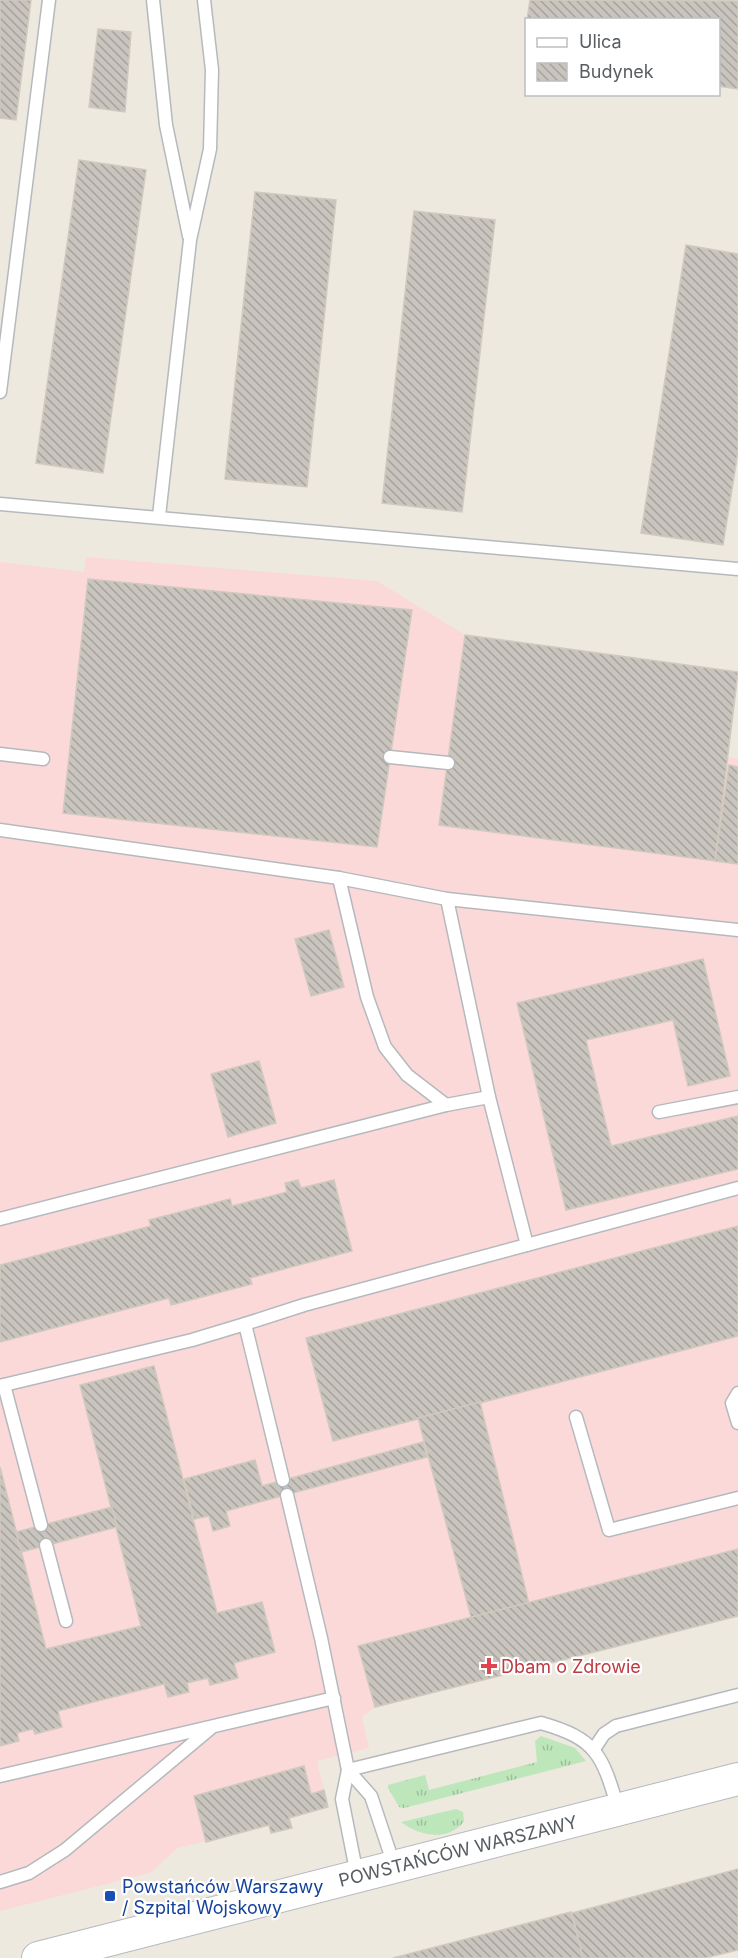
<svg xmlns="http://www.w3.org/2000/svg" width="738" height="1958" viewBox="0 0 738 1958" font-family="Inter,sans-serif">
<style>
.medical{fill:#fcd9d9}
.grass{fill:url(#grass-tufts)}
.building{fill:url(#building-back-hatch);stroke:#d1c9be;stroke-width:1.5}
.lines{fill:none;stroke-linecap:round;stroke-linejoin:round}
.service-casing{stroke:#b5b9bd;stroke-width:15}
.tertiary-casing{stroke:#b5b9bd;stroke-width:34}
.service{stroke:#fff;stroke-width:12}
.tertiary{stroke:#fff;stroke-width:32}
.health-dot{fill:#e0444e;stroke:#fff;stroke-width:2}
.transit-dot{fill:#1a4fb4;stroke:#fff;stroke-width:2}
.labels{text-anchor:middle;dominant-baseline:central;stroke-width:4.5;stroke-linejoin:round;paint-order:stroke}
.health-label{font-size:18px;fill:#be3a42;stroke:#fff;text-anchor:start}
.street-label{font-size:18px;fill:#585d62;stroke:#fff}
.transit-label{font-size:18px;fill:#164399;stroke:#fff;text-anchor:start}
</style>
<defs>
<pattern id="grass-tufts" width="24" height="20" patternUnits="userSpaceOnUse" patternTransform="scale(1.5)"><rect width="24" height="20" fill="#bde6ba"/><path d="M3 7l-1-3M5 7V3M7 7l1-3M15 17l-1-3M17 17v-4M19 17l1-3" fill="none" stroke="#9cbe9b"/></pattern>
<pattern id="building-back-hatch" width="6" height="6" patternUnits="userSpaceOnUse" patternTransform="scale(1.5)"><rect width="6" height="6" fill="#c9c5be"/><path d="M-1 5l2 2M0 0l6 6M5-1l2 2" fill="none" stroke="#a6a39e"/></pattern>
</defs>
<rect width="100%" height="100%" fill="#ede9df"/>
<polygon class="medical" points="86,557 377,581 465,635 738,672 728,757 738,759 738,1616 375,1707 362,1717 369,1748 317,1761 328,1807 289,1818 292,1828 271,1833 269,1826 178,1848 150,1873 0,1911 0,562 84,572"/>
<g class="grass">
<polygon points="541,1736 575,1748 586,1761 404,1808 399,1807 388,1788 388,1785 425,1775 429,1790 537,1762 535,1741"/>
<path d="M 456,1809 L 463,1812 L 464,1821 C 449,1842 419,1836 401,1822 Z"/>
</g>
<g class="building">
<polygon points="0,0 31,0 16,120 0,118"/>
<polygon points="530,0 738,1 738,89 718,86 718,20 527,20"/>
<polygon points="98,29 131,32 125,112 89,107"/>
<polygon points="79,160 146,170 103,473 36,463"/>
<polygon points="255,192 336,200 307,487 225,479"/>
<polygon points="414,211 495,220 462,512 382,503"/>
<polygon points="686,245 738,254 738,452 723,545 641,533"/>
<polygon points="88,579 412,610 377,847 63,813"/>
<polygon points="465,635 738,672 715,861 439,825"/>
<polygon points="729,765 738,767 738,864 715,861"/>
<polygon points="329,930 344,987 311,996 295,939"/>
<polygon points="703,959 730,1076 688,1086 673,1020 586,1040 611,1146 738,1116 738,1169 566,1210 517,1003"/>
<polygon points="259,1061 276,1123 228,1137 211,1074"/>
<polygon points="298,1180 301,1188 334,1180 352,1251 250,1278 252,1284 171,1305 169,1298 0,1342 0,1265 151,1226 149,1220 230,1199 232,1206 287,1192 285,1183"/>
<polygon points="738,1226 738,1336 333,1441 306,1338"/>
<polygon points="154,1366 217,1613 262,1602 275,1652 234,1663 238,1678 210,1685 208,1678 187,1683 189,1692 168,1697 164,1684 58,1711 62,1727 35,1734 33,1729 17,1733 19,1741 0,1746 0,1467 46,1649 141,1626 80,1385"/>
<polygon points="480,1402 529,1604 471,1617 418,1418"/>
<polygon points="423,1442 427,1457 226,1511 230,1526 213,1531 209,1516 194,1519 184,1479 255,1460 262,1486"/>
<polygon points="112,1507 117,1527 21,1552 16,1532"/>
<polygon points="738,1549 738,1616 375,1707 358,1646"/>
<polygon points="304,1766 311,1794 324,1790 328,1807 289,1818 292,1828 271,1833 269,1825 206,1842 194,1796"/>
<polygon points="738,1869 738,1950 705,1958 583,1958 572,1913"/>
<polygon points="571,1912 583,1958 393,1958"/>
</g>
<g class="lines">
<defs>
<g id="service">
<polyline points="153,0 166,125 189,236"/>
<polyline points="0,392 49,0"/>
<polyline points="0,504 738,569"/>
<polyline points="159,516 190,240 210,149 212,70 204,0"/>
<polyline points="0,754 43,759"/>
<polyline points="390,757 448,763"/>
<polyline points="0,830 339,878 447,899 738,930"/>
<polyline points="339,878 367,997 385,1047 407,1075 446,1105"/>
<polyline points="447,899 489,1097"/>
<polyline points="659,1112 738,1097"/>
<polyline points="0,1219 446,1105 489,1097 527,1245"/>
<polyline points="245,1324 304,1305 738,1188"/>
<polyline points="4,1385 41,1525"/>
<polyline points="0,1386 192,1340 245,1324 283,1480"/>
<polyline points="738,1393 732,1403 738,1423"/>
<polyline points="576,1417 609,1530 738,1498"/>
<polyline points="287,1495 321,1638 348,1770 342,1799 357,1875"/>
<polyline points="46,1545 66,1621"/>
<polyline points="594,1749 604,1734 616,1726 738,1695"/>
<path d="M 348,1770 L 541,1723 C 597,1739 602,1755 618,1808"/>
<polyline points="348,1770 371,1796 394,1865"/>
<polyline points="0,1776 334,1698"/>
<polyline points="0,1882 29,1873 65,1850 211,1728"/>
</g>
<polyline id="tertiary" points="38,1958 738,1779"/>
</defs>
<use href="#service" class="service-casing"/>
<use href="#tertiary" class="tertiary-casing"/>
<use href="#service" class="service"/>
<use href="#tertiary" class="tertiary"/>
</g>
<path class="health-dot" d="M486 1657h6v6h6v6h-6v6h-6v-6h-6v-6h6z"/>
<rect class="transit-dot" x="104" y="1890" width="12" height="12" rx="3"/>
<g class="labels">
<g class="health-label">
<text x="501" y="1666">Dbam o Zdrowie</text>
</g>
<g class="street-label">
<text transform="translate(458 1851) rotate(-14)">POWSTAŃCÓW WARSZAWY</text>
</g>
<g class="transit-label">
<text x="122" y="1886">Powstańców Warszawy<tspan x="122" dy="21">/ Szpital Wojskowy</tspan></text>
</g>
</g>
<rect x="525" y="18" width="195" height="78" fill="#ffffff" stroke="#bcbec0" stroke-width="1.5"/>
<rect x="537" y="38" width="30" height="9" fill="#ffffff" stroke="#bcbec0" stroke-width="1.5"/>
<text x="579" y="48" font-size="18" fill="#585d62">Ulica</text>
<rect x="537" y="63" width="30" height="18" fill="url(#building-back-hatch)" stroke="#bcbec0" stroke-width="1.5"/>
<text x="579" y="78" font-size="18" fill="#585d62">Budynek</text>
</svg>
